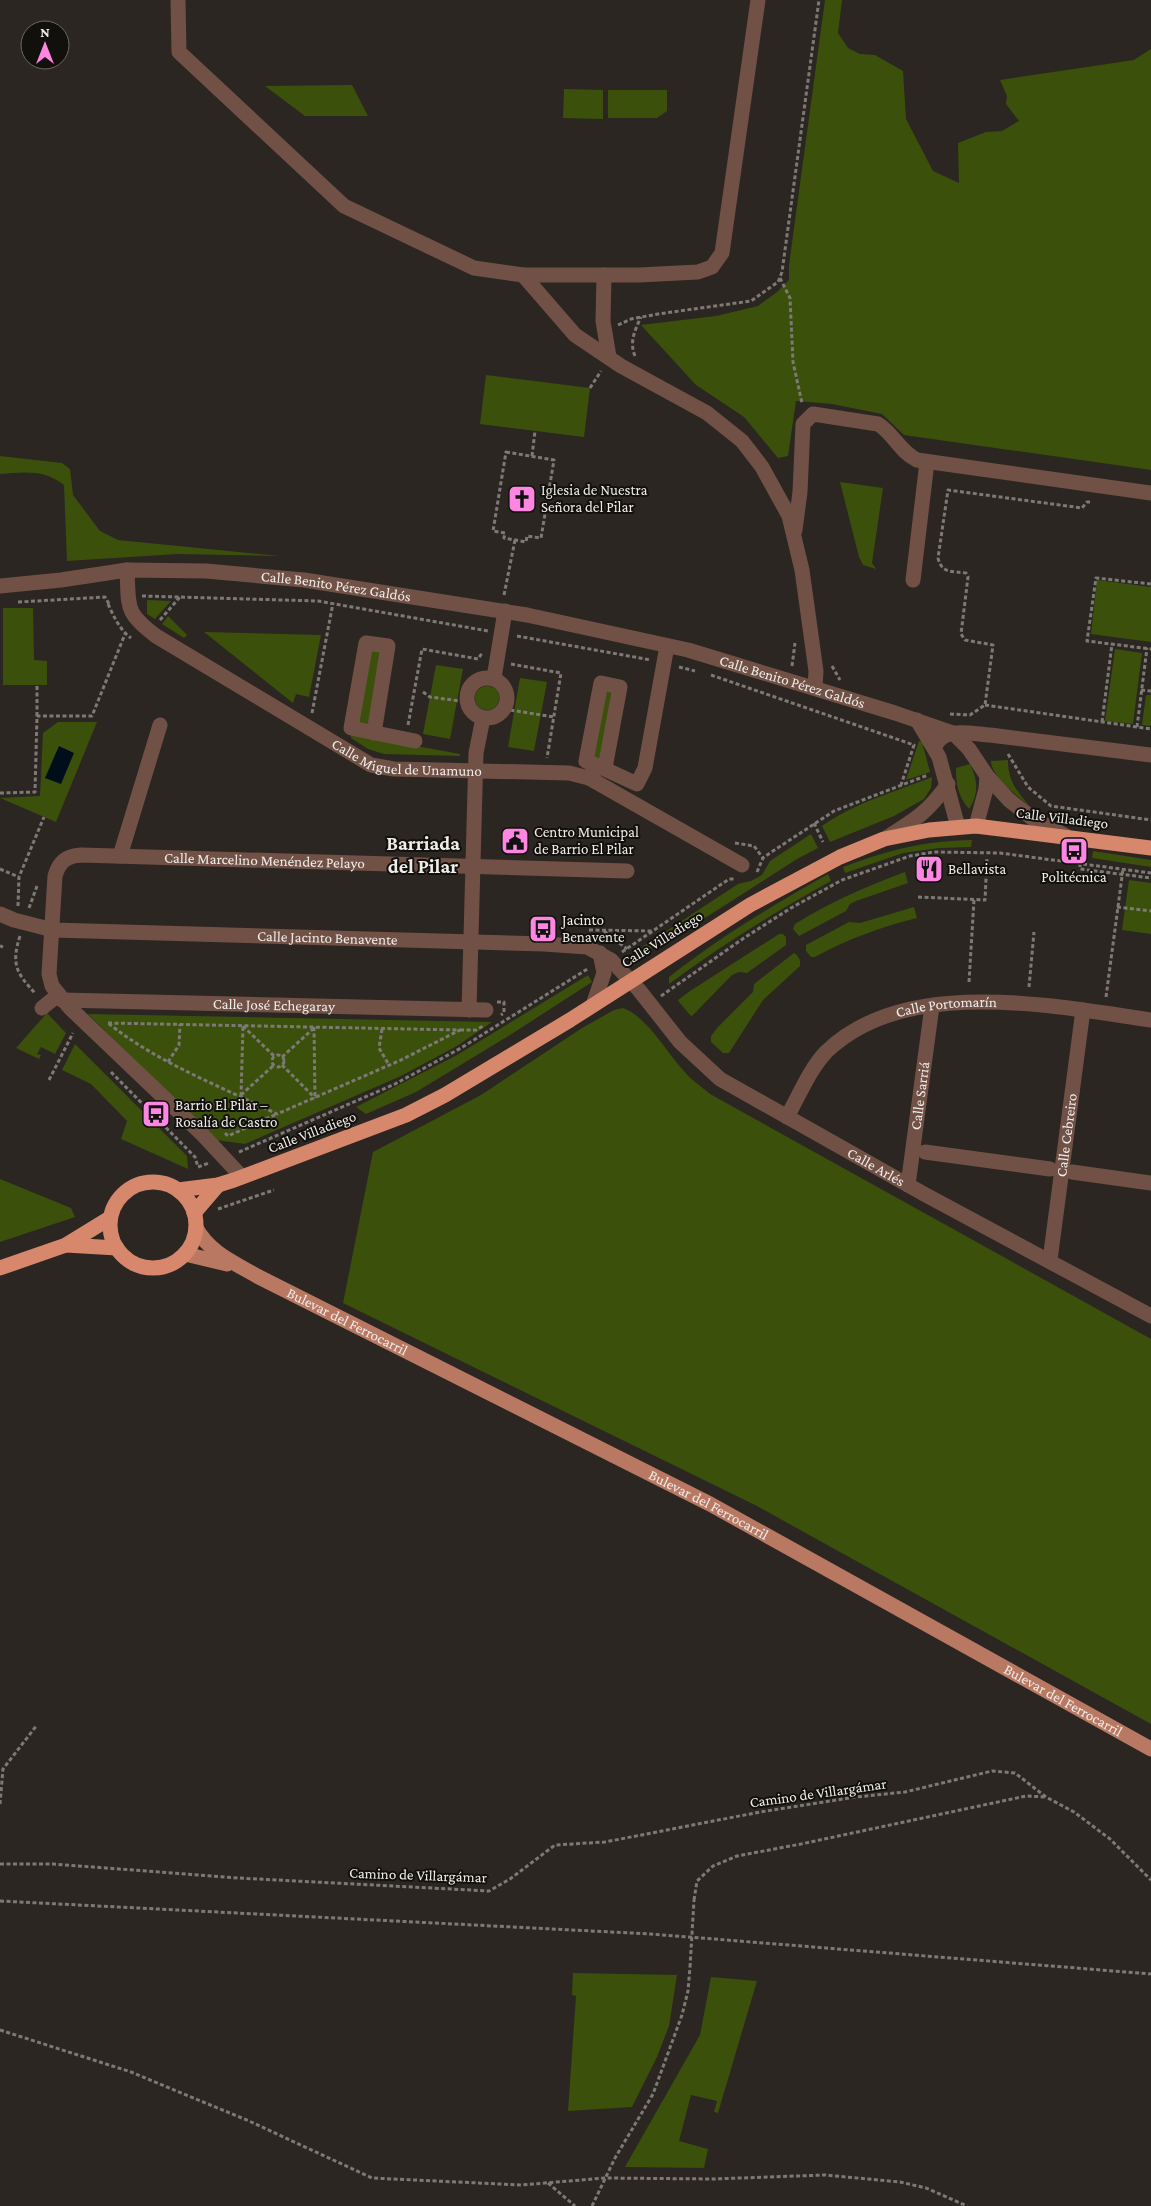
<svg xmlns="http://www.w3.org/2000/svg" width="1151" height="2206" viewBox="0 0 1151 2206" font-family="'Crimson Pro',serif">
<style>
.green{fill:#3b500b}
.water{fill:#000e1b}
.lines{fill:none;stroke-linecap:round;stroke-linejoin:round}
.path{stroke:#7d7975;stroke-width:3;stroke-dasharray:4 2.5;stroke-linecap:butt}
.minor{stroke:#715146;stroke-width:15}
.major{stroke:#b97862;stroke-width:15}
.highway{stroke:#d6876c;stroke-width:15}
.path-bridge{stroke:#7d7975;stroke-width:3;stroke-dasharray:4 2.5;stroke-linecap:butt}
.labels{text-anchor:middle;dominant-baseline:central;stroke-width:4;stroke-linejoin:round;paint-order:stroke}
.poi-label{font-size:15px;fill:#efece9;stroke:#12100d;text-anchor:start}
.street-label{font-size:15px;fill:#efece9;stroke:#12100d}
.district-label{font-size:20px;font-weight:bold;fill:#efece9;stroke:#12100d}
</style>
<rect width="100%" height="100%" fill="#2b2621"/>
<g class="green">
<polygon points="825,0 842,0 838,33 848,48 860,54 875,55 903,71 906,119 933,171 959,183 958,143 986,132 1002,131 1019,121 1006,104 1007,96 1000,80 1134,60 1151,49 1151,470 904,435 882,414 832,404 796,401 788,456 778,458 744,417 696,385 641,325 716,316 758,306 777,292 789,280 789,265"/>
<polygon points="352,85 368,116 305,116 265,86"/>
<polygon points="564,89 603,90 603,119 563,118"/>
<polygon points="608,90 667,90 667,111 657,118 608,118"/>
<polygon points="486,375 590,388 584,437 480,424"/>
<path d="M 0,456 L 62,463 L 70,469 L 73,495 L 100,531 L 118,540 L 280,556 L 178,554 L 67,561 L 64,485 C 45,469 23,472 0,474 Z"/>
<polygon points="840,482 883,488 872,563 876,569 863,565 859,557"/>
<polygon points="1097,580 1151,587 1151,642 1091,634"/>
<polygon points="147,600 171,601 155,619 147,614"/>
<polygon points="3,608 33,608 34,660 47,661 47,685 3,685"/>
<polygon points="168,616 187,635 184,638 162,624"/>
<polygon points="204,632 321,635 309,697 296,694 293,703"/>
<polygon points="369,649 383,651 369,728 355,725"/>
<polygon points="1115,649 1142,653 1133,724 1105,721"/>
<polygon points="436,665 463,669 450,739 423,734"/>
<polygon points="520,678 547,682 534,751 508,747"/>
<circle cx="487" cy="698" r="12"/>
<polygon points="604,690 614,692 602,762 592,757"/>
<polygon points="1146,695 1151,695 1151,726 1142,725"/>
<polygon points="58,722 97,722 56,822 0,798 40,796 43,733"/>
<polygon points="351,734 460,754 460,756 384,754 368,749 351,738"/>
<polygon points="919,741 922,742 930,772 906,780"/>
<path d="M 1008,760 C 1008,783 1018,792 1032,809 C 1021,798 991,777 991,761 Z"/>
<path d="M 970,764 C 978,780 979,794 969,809 C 958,796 956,785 956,768 Z"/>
<path d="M 932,777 L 931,788 L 924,799 L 894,816 L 830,842 L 822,826 C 854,803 895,792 932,777 Z"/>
<polygon points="811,834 818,848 797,859 669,941 652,948 639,949 738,884 751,881 762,875 770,861"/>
<path d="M 972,840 L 971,847 L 939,848 L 903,853 L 845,873 L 843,867 C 889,850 922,841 972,840 Z"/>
<polygon points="1093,851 1151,860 1151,867 1092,858"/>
<path d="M 905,872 L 908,883 L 856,901 L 850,904 L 846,911 L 799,936 L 793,929 L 795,924 C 832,901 865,887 905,872 Z"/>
<path d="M 828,874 L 831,881 C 775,912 720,946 669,984 L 669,977 C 718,938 773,905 828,874 Z"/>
<polygon points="1129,880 1151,883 1151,934 1122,930"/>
<path d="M 914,907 L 917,918 C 881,927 848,939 815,957 L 811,957 L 806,951 L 806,945 L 849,922 L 860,923 Z"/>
<polygon points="779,934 783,934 786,937 786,945 747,973 739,972 732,975 692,1016 690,1015 679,1002 678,1000 690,991"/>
<path d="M 794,953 C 799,956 801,961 800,966 L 763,1000 L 729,1053 L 723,1053 L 711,1042 L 711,1036 L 718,1027 L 753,992 L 754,984 Z"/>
<polygon points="588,975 592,982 510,1035 416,1092 366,1114 356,1107 457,1055"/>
<path d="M 623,1008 C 646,1016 666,1051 683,1070 C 690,1079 701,1086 710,1094 L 1151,1339 L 1151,1724 L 755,1505 L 343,1303 L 373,1152 L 481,1095 L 582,1028 L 614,1010 Z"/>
<polygon points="47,1013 66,1033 55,1054 41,1047 37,1054 41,1055 39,1059 16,1048"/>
<polygon points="88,1014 492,1022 457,1046 401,1076 245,1144 216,1140"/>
<polygon points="75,1044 187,1156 188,1169 121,1139 127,1121 91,1084 62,1070"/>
<polygon points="0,1179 71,1208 75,1217 0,1242"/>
<polygon points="573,1973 677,1975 669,2026 657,2057 632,2107 568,2111 576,1996 572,1995"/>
<polygon points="711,1977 757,1981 718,2113 714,2112 717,2101 691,2095 679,2141 708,2149 704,2168 625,2167 700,2035"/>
</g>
<polygon class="water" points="59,746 74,753 61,784 45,778"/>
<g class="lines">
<g class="path">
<polyline points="780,278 790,298 793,362 802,403"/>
<polyline points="618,325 631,319 658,314 751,301 778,282 782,272 819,0"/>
<path d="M 635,356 C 629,342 635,330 641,317"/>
<polyline points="590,388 601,371"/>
<polygon points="506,452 554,460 541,538 527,536 526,542 504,538 505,533 493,531"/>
<polyline points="532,456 535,431"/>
<polyline points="1151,584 1096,578 1087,641 1151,649"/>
<polyline points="504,595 515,540"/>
<polyline points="142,596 318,601 488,631"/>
<polyline points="18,602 105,597 109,604"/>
<path d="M 108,604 C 114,617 120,630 131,638"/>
<polyline points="160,620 180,597"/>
<polyline points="517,636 651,660"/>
<polyline points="511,664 561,673 547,758"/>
<polyline points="792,666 795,643"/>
<polyline points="832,666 840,680"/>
<polyline points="679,667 695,671"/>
<polyline points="711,675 914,745 901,785"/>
<polyline points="37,686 37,716"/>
<polyline points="1141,690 1151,691"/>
<polyline points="423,692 430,697 468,702"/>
<polyline points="985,705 1151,729"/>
<polyline points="504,709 554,717"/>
<polyline points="312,713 333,603"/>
<path d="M 950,714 L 970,715 L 985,705 L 993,645 L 965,640 L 961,634 L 968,577 L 966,573 C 952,571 942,574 938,558 L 948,490 L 1082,508 L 1087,502 L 1091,502"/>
<polyline points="1102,722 1112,644"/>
<polyline points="408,725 422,649 478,659 482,653"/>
<polyline points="1137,727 1147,648"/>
<polyline points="1008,754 1028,787 1051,806 1151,820"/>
<polyline points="0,793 35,792 37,716 92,716 125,634"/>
<polyline points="814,823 823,842"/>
<polyline points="735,843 754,846 763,858"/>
<polyline points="1080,863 1080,869 1151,878"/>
<polyline points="0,869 19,877"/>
<polyline points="757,872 763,858 770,853 834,811 928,775"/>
<polyline points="918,897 985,900 987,858"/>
<polyline points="18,906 19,877 44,817"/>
<polyline points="1117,907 1151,911"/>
<polyline points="29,908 37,886"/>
<polyline points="589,930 653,931"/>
<polyline points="604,931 627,949"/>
<path d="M 20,936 C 11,964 16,973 36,994"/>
<polyline points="0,946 3,947"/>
<polyline points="622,952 729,879 734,879"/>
<polyline points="969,982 974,900"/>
<polyline points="1029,987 1034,932"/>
<polyline points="661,996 744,938 791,908 842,880 910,856 934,852 1000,853 1151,873"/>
<polyline points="1106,997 1123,869"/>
<polyline points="497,1002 504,1002 504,1013 501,1015"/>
<path d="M 108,1023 L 460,1030 L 401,1060 L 277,1114 C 220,1086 158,1063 108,1023 Z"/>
<polyline points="243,1026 274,1056"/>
<polyline points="314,1027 315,1098"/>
<polyline points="382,1029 379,1048 389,1065"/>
<polyline points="460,1030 476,1030 483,1026"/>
<circle cx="278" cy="1061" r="6"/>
<polyline points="282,1057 314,1028"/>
<polyline points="168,1062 179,1045 180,1024"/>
<polyline points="282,1065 315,1098"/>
<polyline points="111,1072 195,1157 198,1167 209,1163"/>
<polyline points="49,1080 73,1033"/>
<polyline points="241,1095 274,1065"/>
<polyline points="241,1096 243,1026"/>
<polyline points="225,1133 228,1136 277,1114"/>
<polyline points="239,1152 395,1084 461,1048 589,968"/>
<polyline points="218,1209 274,1190"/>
<polyline points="0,1804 3,1769 37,1725"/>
<polyline points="0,1864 53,1864 238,1878 489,1891 510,1879 555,1845 605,1842 760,1812 856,1797 905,1792 992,1771 1015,1773 1046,1797 1074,1812 1110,1839 1151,1880"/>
<polyline points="694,1900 697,1881 713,1866 737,1856 801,1844 1026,1796 1046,1797"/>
<polyline points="0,1901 651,1934 1151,1974"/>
<polyline points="0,2030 131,2072 249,2121 372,2178 521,2185 605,2178 713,2179 825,2175 900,2182 926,2188 967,2206"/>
<polyline points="548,2183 575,2206"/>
<polyline points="592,2206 615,2158 653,2094 682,2015 688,1991 690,1967"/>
</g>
<g class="minor">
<polyline points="178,0 179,52 344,206 474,268 523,275 639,275 698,272 712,267 722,253 758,0"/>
<polyline points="523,275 575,335 621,366 707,413 742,441 762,467 789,516 802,570 816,671 815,687"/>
<polyline points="604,275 603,321 609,357"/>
<path d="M 795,530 L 800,492 L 803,424 L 813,414 L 878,424 C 894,434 899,451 917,460 L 1151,493"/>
<path id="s1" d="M 127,570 C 129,607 124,612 156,636 L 371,765 L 394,769 L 569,773 L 589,778 L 742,865"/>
<polyline points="913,580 927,462"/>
<path id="s2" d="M 0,586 L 61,580 L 127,570 L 206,571 L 304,580 L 527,615 L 688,650 L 895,713 L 953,733 L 969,749 L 987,776 L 1009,800 L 1032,818 L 1066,836"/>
<circle cx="487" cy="698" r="20"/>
<polyline points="494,678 505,611"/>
<polyline points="917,720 939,757 958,827"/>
<polyline points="374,733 388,646 366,643 351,728 415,741"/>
<path d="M 935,747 C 942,726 972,734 990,735 L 1151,755"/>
<polyline points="598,766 586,761 601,683 620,687 605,768"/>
<polyline points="589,778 598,766 637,784 645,768 667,646"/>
<polyline points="976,826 986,789 987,776"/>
<path d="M 886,838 C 915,820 928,812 948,784"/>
<polyline points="120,856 160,725"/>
<path id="s3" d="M 0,914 L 14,920 L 53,930 L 544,944 L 587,947 L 611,960 L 639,990 L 680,1042 L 720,1079 L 924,1194 L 1151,1316"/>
<path id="s4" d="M 62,1000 L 486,1010"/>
<polyline points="593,1005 604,973 600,953"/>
<polyline points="42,1008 58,995"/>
<polyline points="469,1010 476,753 483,718"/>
<path id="s5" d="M 787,1117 C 799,1096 809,1070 826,1052 C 905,975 1053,1006 1151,1020"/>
<polyline points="925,1152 1050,1169"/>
<polyline points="1072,1172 1151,1183"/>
<path id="s6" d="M 242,1177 L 201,1133 L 70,1008 L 52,986 L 49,974 L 55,876 C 59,862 66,856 81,855 L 627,871"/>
<path id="s7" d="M 908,1185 L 932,1006"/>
<path id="s8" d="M 1050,1260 L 1083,1010"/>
</g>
<g class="major">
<path id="s9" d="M 196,1228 C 210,1253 233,1262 257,1276 L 710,1504 L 1151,1749"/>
<polyline points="185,1254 227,1264"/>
</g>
<g class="highway">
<circle cx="153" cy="1225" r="43"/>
<polyline points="178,1190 218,1185 234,1180 406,1115 445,1095 570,1020 750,905 840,857 884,839 929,830 976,826 1151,848"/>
<polyline points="194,1213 218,1185"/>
<polyline points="66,1245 117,1248"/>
<polyline points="0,1268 66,1245 110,1218"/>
</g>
<polyline class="path-bridge" points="690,1967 694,1900"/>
</g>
<defs>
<symbol id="church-square" viewBox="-11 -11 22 22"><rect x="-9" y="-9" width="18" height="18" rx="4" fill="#fd86e2" stroke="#12100d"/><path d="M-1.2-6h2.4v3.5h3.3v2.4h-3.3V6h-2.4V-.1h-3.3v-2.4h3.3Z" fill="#111"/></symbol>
<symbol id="civic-square" viewBox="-11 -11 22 22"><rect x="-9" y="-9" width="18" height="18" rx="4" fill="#fd86e2" stroke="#12100d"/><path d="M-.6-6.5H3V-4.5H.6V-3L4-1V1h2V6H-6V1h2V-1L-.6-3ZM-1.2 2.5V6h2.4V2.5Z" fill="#111"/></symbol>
<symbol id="bus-square" viewBox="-11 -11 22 22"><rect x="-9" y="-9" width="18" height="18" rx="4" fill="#fd86e2" stroke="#12100d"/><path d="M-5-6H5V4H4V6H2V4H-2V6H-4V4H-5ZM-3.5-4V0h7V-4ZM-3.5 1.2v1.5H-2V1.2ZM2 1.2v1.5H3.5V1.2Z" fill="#111"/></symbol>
<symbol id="restaurant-square" viewBox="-11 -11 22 22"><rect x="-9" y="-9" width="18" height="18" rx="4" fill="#fd86e2" stroke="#12100d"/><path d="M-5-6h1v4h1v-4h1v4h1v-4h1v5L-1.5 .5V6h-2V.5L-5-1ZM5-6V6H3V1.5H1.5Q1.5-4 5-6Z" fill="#111"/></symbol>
</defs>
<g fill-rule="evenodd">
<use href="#church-square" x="506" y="483" width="32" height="32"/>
<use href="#civic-square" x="499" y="825" width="32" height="32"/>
<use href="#bus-square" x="1058" y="835" width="32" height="32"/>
<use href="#restaurant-square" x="913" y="853" width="32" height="32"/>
<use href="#bus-square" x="527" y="913" width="32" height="32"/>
<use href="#bus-square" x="140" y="1098" width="32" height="32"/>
</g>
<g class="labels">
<g class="poi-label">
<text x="541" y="490">Iglesia de Nuestra<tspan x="541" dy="17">Señora del Pilar</tspan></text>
<text x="534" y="832">Centro Municipal<tspan x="534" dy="17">de Barrio El Pilar</tspan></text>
<text x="948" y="869">Bellavista</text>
<text x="1074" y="877" text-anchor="middle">Politécnica</text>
<text x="562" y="920">Jacinto<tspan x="562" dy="17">Benavente</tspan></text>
<text x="175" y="1105">Barrio El Pilar –<tspan x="175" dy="17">Rosalía de Castro</tspan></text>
</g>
<g class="street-label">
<text stroke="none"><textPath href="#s2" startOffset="338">Calle Benito Pérez Galdós</textPath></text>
<text stroke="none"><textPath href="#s2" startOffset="805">Calle Benito Pérez Galdós</textPath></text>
<text stroke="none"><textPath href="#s1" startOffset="361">Calle Miguel de Unamuno</textPath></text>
<text transform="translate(1062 818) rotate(7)">Calle Villadiego</text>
<text stroke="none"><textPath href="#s6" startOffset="600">Calle Marcelino Menéndez Pelayo</textPath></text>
<text stroke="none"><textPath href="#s3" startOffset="330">Calle Jacinto Benavente</textPath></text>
<text transform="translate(662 939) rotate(-32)">Calle Villadiego</text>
<text stroke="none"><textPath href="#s4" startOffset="212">Calle José Echegaray</textPath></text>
<text stroke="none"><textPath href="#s5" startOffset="208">Calle Portomarín</textPath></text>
<text stroke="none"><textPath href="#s7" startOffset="90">Calle Sarriá</textPath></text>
<text transform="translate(312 1132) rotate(-21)">Calle Villadiego</text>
<text stroke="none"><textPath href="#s8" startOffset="126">Calle Cebreiro</textPath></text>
<text stroke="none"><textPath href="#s3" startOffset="958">Calle Arlés</textPath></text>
<text stroke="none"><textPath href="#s9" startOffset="180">Bulevar del Ferrocarril</textPath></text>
<text stroke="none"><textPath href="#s9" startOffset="585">Bulevar del Ferrocarril</textPath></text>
<text stroke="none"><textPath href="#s9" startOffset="990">Bulevar del Ferrocarril</textPath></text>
<text transform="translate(818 1793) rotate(-8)">Camino de Villargámar</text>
<text transform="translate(418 1875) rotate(2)">Camino de Villargámar</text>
</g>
<g class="district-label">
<text x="423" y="843">Barriada<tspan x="423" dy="23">del Pilar</tspan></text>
</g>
</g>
<g transform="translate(45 45)"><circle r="24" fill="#12100d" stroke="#6a6865"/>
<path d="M0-4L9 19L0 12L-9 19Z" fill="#fd86e2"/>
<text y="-8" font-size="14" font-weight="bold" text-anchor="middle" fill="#efece9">N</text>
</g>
</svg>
